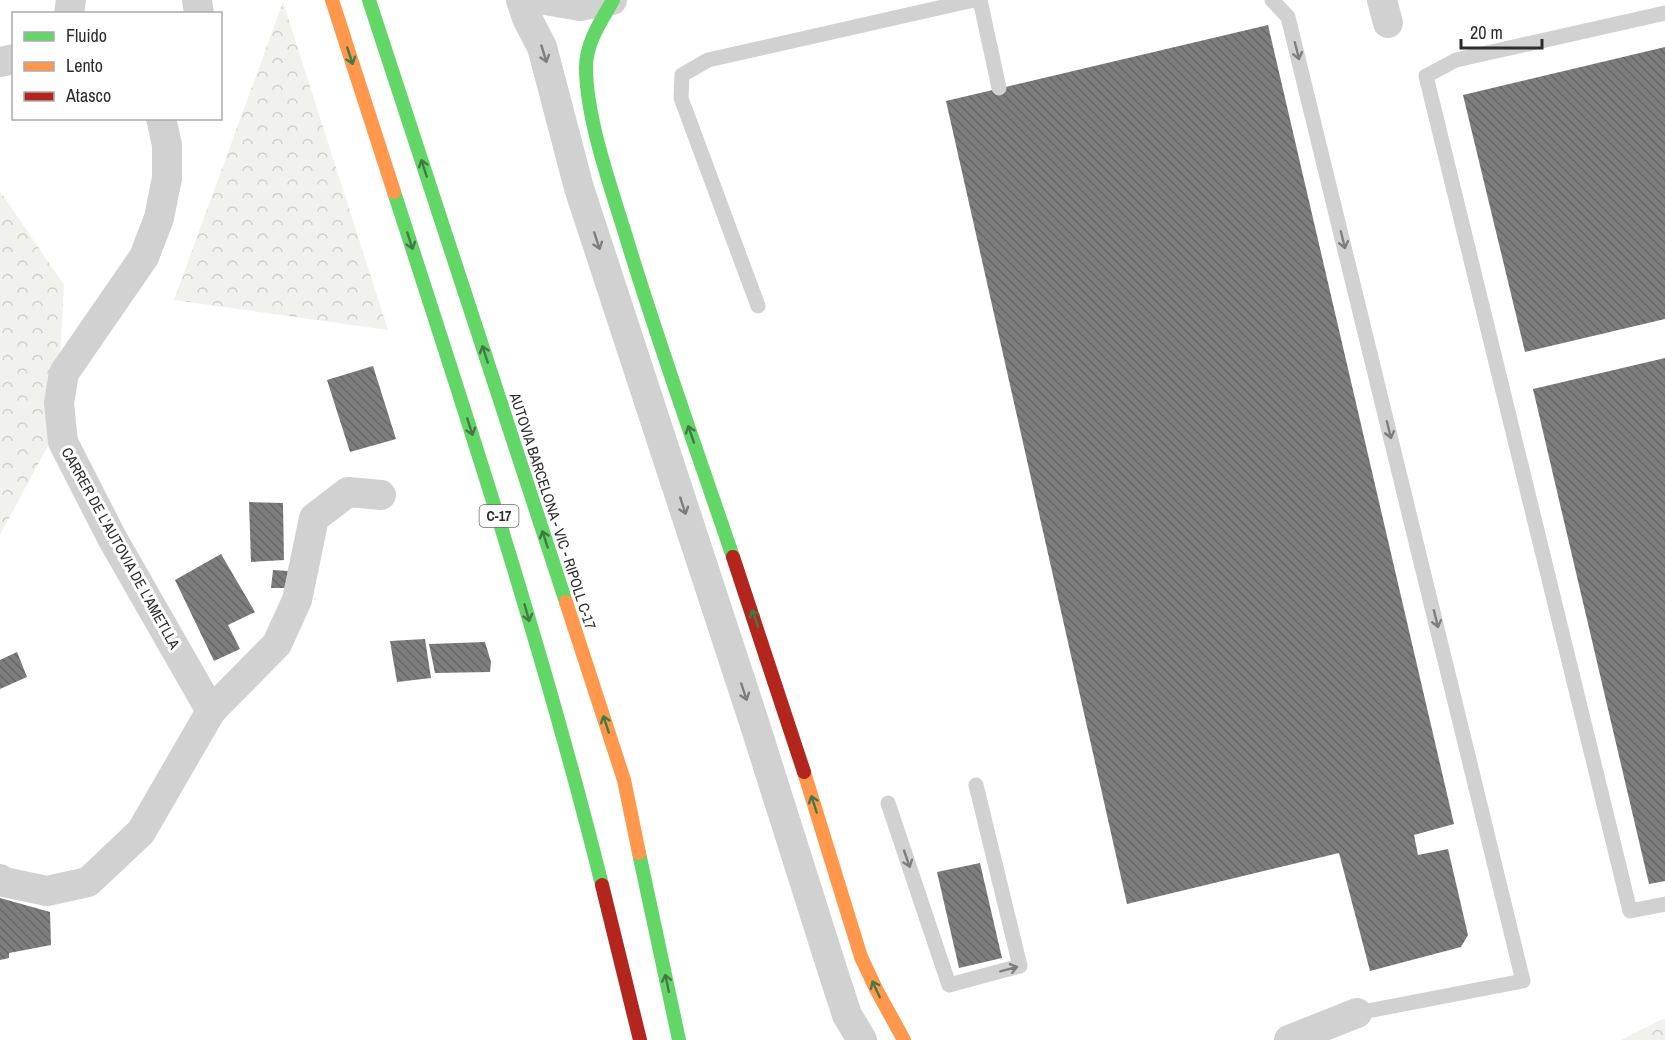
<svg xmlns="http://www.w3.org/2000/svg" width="1665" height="1040" viewBox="0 0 1665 1040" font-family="'Archivo Narrow',sans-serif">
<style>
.forest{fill:url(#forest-crowns)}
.building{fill:url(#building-back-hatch)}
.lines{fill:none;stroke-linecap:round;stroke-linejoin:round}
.lane{stroke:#d1d1d1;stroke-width:15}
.street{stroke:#d1d1d1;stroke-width:30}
.fast{stroke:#63d668;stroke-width:14}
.slow{stroke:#ff974d;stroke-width:14}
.jam{stroke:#b3261e;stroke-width:14}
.oneway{stroke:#7e7e7e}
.oneway2{stroke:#457847}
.labels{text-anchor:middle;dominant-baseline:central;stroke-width:6;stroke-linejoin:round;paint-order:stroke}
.shield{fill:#fff;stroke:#6b6b6b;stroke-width:1.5}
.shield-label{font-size:14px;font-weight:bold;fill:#2c2c2c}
.street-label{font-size:15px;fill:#2c2c2c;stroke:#fff}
</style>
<defs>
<pattern id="forest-crowns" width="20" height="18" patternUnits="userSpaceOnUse" patternTransform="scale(1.5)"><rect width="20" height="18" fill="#f0f2eb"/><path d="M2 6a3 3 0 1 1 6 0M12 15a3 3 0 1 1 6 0" fill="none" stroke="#ced0ca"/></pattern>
<pattern id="building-back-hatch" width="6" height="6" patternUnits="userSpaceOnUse" patternTransform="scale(1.5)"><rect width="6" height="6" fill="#7d7d7d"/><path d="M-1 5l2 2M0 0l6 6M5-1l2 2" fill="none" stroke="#676767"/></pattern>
</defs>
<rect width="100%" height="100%" fill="#fff"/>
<g class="forest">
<polygon points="283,2 388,330 174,300"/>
<polygon points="0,191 64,285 56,431 0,535"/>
<polygon points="1665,1018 1665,1040 1621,1040"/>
</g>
<g class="building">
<polygon points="1268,25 1454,824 1414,835 1418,855 1448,849 1468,935 1461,947 1370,971 1339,853 1127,904 946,101"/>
<polygon points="1665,47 1665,319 1525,352 1463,95"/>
<polygon points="1665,358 1665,881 1649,884 1533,389"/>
<polygon points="373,366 396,439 350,452 327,380"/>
<polygon points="249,502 283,503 284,560 251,562"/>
<polygon points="221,554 255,612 228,625 240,649 214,661 175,580"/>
<polygon points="273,570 289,571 288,588 271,588"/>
<polygon points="425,639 431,678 397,682 390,641"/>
<polygon points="485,642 491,662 490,672 435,673 429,644"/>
<polygon points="17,652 27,677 0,689 0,660"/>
<polygon points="980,863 1002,958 959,968 937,872"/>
<polygon points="0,898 50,912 51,945 9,953 9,958 0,960"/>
</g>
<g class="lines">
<g class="lane">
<polyline points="980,0 999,88"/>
<polyline points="1272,0 1288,17 1523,981 1357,1013"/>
<polyline points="1665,13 1456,60 1426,76 1630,911 1665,904"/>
<polyline points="758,306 681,98 682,75 708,60 974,0"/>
<polyline points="888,803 949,985 1020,966 976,785"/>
</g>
<g class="street">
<polyline points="197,0 199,14"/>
<polyline points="521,0 527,18 542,47 579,188 754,722 834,975 847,1015 862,1040"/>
<polyline points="545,0 580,6 612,0"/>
<polyline points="1382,0 1388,23"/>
<polyline points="69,14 71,0"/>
<polyline points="0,62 14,59"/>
<polyline points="161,118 167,145 167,178 159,218 144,257 64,373 59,403 63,442 112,538 211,711"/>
<polyline points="0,879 4,882 47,891 88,882 141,832 211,711 277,644 297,600 314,518 348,492 381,495"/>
<polyline points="1289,1040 1357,1013"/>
</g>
<g class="fast">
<polyline points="369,0 566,602"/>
<path d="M 613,0 C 602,20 586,42 586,67 C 586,116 609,182 624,230 C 657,340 696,448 733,557"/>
<path d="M 394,192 C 468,421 544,651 602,885"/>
<polyline points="639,853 679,1040"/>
</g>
<g class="slow">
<polyline points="332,0 394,192"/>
<polyline points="566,602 624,780 639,853"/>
<polyline points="804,772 861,957 876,989 904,1040"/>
</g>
<g class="jam">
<polyline points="733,557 804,772"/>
<polyline points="602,885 640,1040"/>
</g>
</g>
<defs><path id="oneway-shaft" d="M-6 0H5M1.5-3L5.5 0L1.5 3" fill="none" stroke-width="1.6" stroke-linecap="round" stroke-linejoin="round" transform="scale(1.5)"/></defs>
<g class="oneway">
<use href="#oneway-shaft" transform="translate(1297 51) rotate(76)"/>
<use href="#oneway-shaft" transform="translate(544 54) rotate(73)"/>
<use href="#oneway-shaft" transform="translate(1343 240) rotate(76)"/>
<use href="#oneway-shaft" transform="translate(597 241) rotate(72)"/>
<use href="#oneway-shaft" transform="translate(1389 430) rotate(76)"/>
<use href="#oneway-shaft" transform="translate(683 506) rotate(72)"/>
<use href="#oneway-shaft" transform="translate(1436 619) rotate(76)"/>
<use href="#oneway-shaft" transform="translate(744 692) rotate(72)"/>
<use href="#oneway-shaft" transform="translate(907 859) rotate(71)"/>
<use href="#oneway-shaft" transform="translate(1009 969) rotate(-15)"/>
</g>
<g class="oneway2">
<use href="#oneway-shaft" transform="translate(350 56) rotate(72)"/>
<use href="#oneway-shaft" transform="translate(424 168) rotate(-108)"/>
<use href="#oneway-shaft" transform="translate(410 241) rotate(72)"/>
<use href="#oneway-shaft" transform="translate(485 354) rotate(-108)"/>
<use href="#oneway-shaft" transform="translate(470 427) rotate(72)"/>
<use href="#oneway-shaft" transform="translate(691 434) rotate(-109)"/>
<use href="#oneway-shaft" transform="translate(545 539) rotate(-108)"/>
<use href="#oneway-shaft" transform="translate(527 613) rotate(74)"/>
<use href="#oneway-shaft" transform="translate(755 618) rotate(-109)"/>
<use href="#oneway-shaft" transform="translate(606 724) rotate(-108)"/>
<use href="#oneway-shaft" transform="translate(814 804) rotate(-108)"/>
<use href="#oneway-shaft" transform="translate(667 983) rotate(-102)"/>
<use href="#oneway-shaft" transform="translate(876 989) rotate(-115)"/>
</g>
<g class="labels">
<rect class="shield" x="479.5" y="505" width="39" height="22" rx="4.5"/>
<g class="shield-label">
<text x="499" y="516">C-17</text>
</g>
<g class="street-label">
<text transform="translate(553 511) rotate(72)">AUTOVIA BARCELONA - VIC - RIPOLL C-17</text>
<text transform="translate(121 548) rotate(61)">CARRER DE L'AUTOVIA DE L'AMETLLA</text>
</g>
</g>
<rect x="12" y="12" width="210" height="108" fill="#ffffff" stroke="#ababab" stroke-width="1.5"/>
<rect x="24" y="32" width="30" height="9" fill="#63d668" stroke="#ababab" stroke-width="1.5"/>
<text x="66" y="42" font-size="18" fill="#2c2c2c">Fluido</text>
<rect x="24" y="62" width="30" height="9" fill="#ff974d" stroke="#ababab" stroke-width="1.5"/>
<text x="66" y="72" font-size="18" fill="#2c2c2c">Lento</text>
<rect x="24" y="92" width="30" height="9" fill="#b3261e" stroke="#ababab" stroke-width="1.5"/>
<text x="66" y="102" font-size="18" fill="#2c2c2c">Atasco</text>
<path d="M1461 39v9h81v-9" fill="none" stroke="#2c2c2c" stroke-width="3"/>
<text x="1470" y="39" font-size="18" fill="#2c2c2c" stroke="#ffffff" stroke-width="4.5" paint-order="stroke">20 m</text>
</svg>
